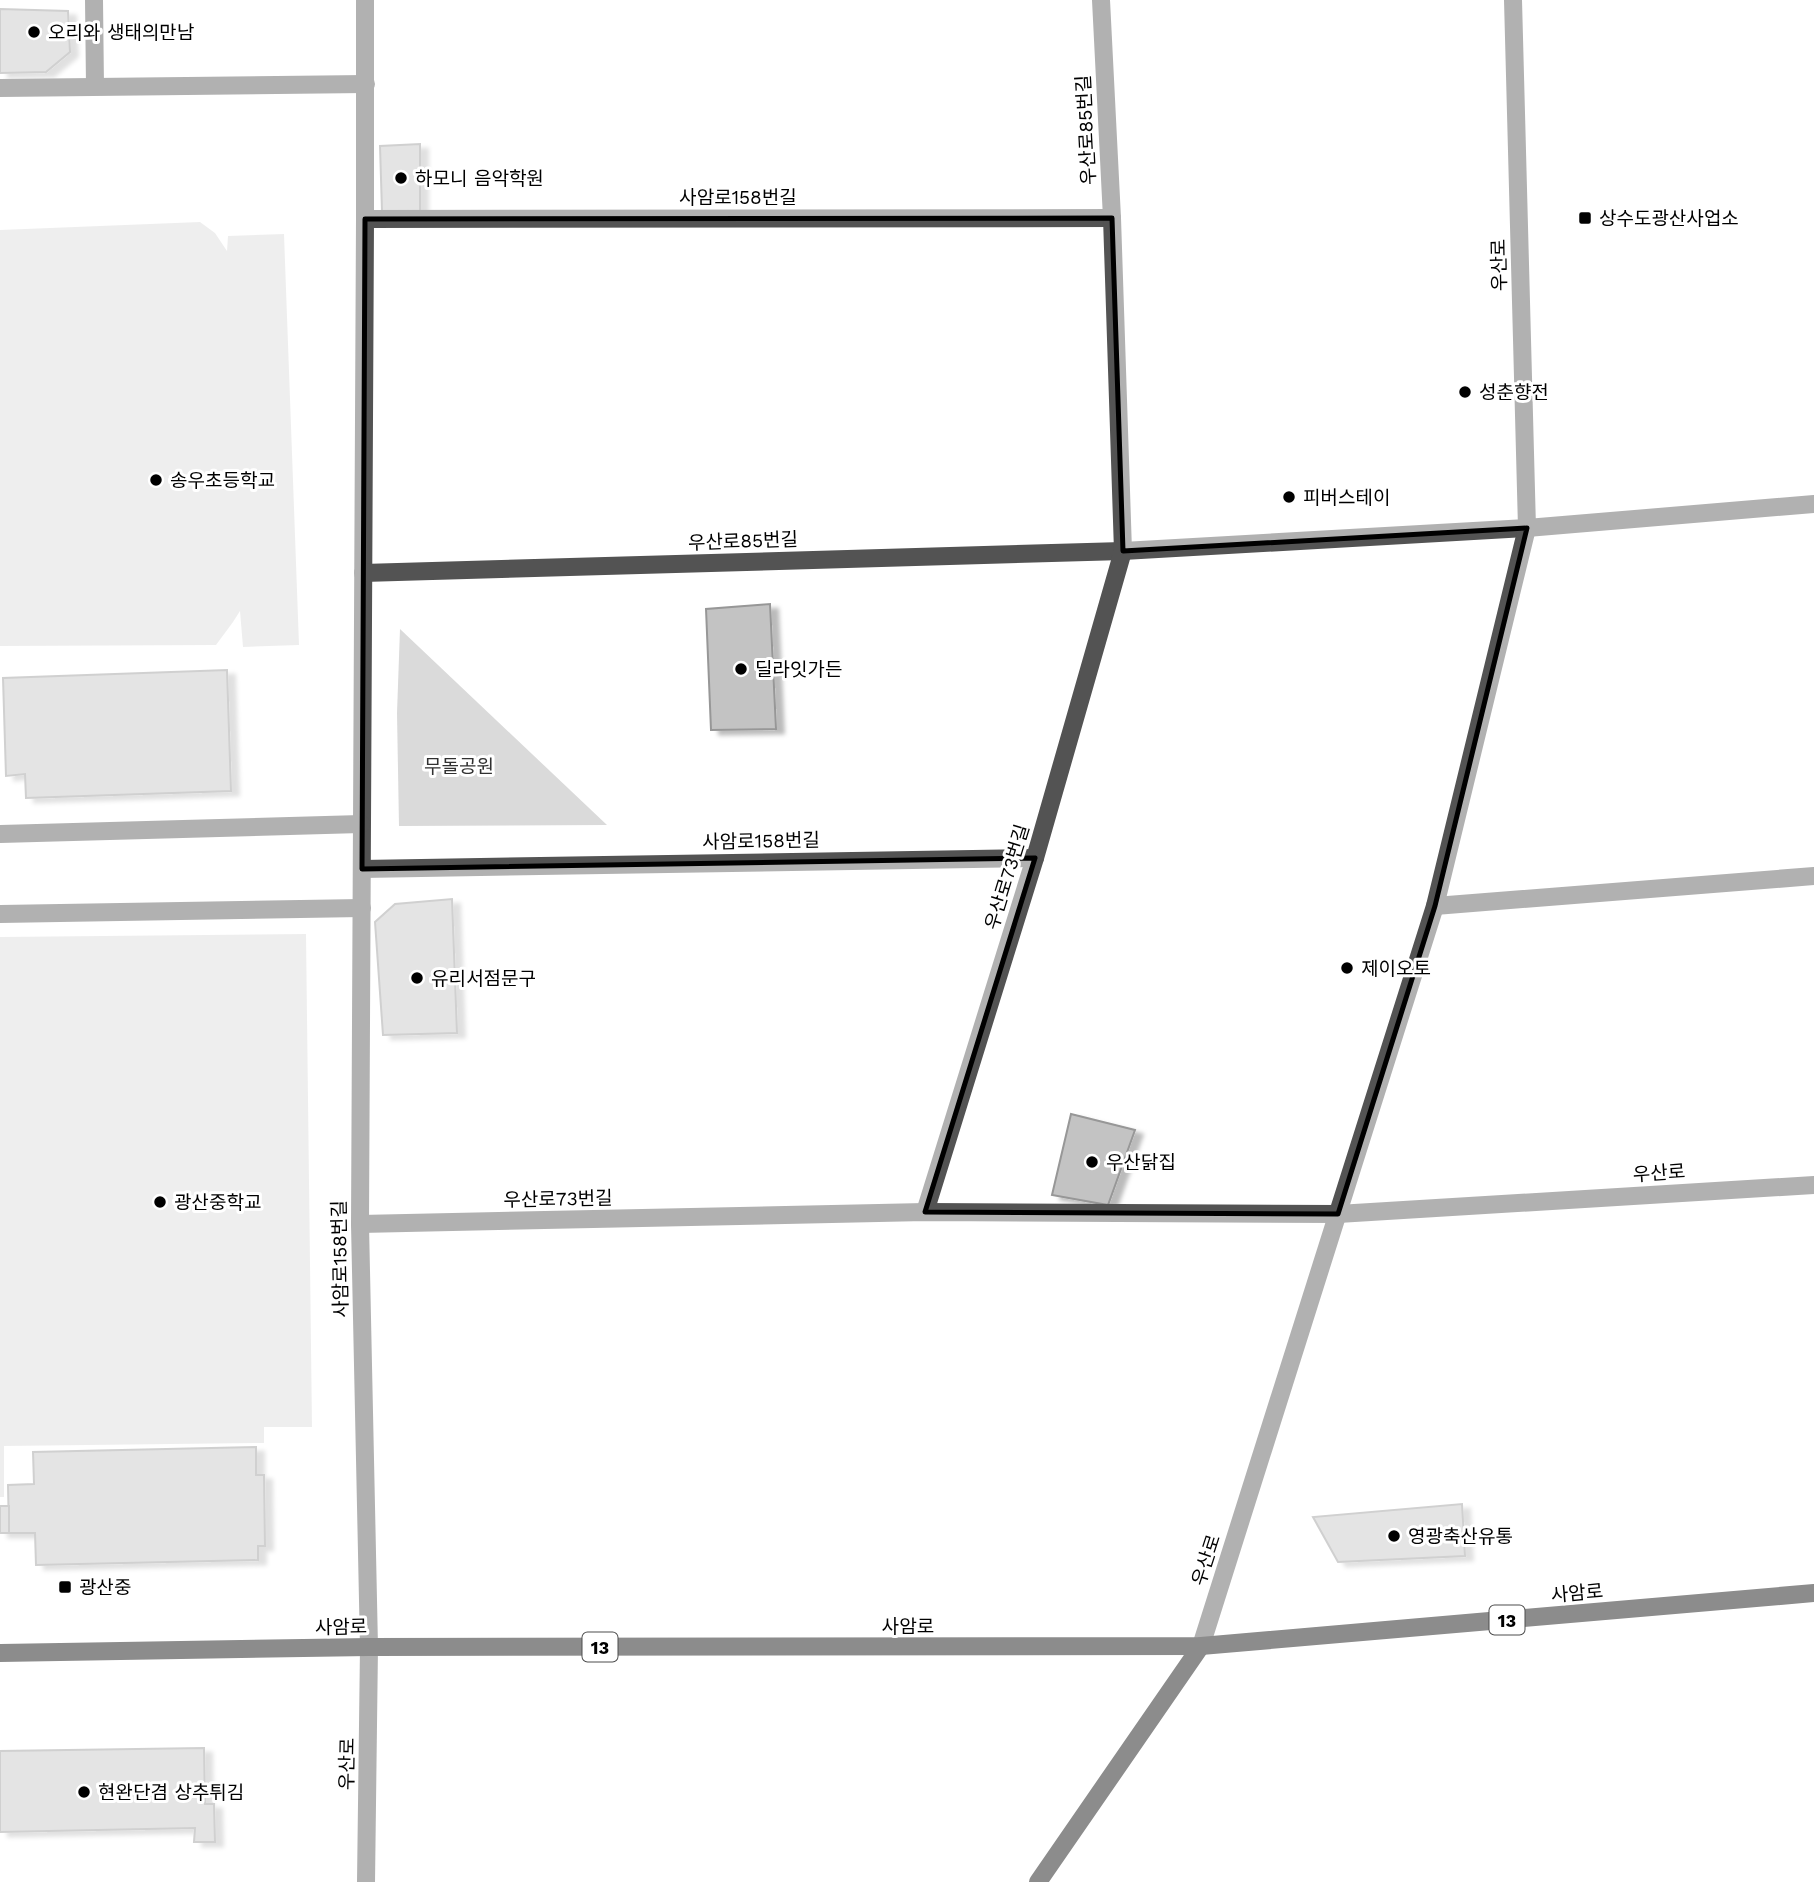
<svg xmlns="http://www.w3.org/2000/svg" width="1814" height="1882" viewBox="0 0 1814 1882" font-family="'Work Sans','Noto Sans KR',sans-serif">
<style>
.green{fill:#dadada}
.building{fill:#c3c3c3;stroke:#979797;stroke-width:2;filter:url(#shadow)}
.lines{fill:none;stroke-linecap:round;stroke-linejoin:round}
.minor{stroke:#535353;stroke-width:18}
.major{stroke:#000;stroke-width:18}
.marked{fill:none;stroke:#000;stroke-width:5;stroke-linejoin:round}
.poi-dot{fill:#000;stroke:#fff;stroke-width:2.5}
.labels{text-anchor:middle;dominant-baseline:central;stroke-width:6;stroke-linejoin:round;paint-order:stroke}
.shield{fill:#fff;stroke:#4c4c4c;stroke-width:2}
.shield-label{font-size:18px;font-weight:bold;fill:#000}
.poi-label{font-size:19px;fill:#000;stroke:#fff;text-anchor:start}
.street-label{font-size:19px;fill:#000;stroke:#fff}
.park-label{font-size:19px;fill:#313131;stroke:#fff}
</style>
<defs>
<filter id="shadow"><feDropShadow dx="8" dy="4.5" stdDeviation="2" flood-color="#0004"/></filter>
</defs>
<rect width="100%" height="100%" fill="#fff"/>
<g class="green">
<polygon points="200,222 215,233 227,251 228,236 284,234 299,645 243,647 240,611 233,622 216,645 0,646 0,230"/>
<polygon points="400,629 607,825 399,826 397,713"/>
<polygon points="306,934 312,1427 264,1427 264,1443 4,1446 4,1497 0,1497 0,937"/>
</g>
<g class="building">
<polygon points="0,9 68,11 70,52 46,72 0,73"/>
<polygon points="420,144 420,211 382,211 380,146"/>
<polygon points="770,604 776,729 711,730 706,609"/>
<polygon points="227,670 231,791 26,798 25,774 6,776 3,678"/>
<polygon points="452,899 457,1033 383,1035 375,922 395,904"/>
<polygon points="1071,1114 1135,1130 1108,1205 1052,1195"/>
<polygon points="256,1447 256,1475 264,1475 265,1546 258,1546 258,1560 36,1565 35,1533 9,1533 8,1485 34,1484 33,1452"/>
<polygon points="1462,1504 1465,1556 1338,1562 1313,1517"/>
<rect x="0" y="1506" width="9" height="27"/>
<polygon points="204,1748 205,1804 214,1804 215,1842 194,1842 195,1828 0,1832 0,1751"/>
</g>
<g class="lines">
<g class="minor">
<polyline points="94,0 95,86"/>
<polyline points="365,0 365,219 360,1224 369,1647 366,1882"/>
<polyline points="0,88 366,84"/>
<polyline points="365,219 1112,218"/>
<polyline points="363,573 1123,551 1527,528 1814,504"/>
<polyline points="0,834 361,824"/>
<polyline points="362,869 1035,858"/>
<polyline points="1435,906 1814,876"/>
<polyline points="0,914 362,908"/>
<polyline points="925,1212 1035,858 1123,551 1112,218 1101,0"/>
<polyline points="360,1224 925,1212 1338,1214 1814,1185"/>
<polyline points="1201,1646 1435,906 1527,528 1513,0"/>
</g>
<g class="major">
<polyline points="0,1653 369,1647 1201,1646 1814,1593"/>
<polyline points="1038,1882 1201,1646"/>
</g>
</g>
<path d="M0 0H1814V1882H0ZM 1112,218 L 1123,551 L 1527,528 L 1435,906 L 1338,1214 L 925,1212 L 1035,858 L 362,869 L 365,219 Z" fill="#fff" fill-opacity=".55" fill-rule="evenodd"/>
<path class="marked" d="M 1112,218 L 1123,551 L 1527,528 L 1435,906 L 1338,1214 L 925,1212 L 1035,858 L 362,869 L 365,219 Z"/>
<g class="poi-dot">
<circle cx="34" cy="32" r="7"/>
<circle cx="401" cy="178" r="7"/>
<rect x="1578" y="211" width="14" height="14" rx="3.5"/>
<circle cx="1465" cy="392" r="7"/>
<circle cx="156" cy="480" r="7"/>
<circle cx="1289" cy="497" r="7"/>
<circle cx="741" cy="669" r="7"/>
<circle cx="1347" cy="968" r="7"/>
<circle cx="417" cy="978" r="7"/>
<circle cx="1092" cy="1162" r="7"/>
<circle cx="160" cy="1202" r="7"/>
<circle cx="1394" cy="1536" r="7"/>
<rect x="58" y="1580" width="14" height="14" rx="3.5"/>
<circle cx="84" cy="1792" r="7"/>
</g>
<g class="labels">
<g class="shield">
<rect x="1489.5" y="1605.5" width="35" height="29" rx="5"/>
<rect x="582.5" y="1632.5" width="35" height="29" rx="5"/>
</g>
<g class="shield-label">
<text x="1507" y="1620">13</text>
<text x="600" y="1647">13</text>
</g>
<g class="poi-label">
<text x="48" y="32">오리와 생태의만남</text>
<text x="415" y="178">하모니 음악학원</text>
<text x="1599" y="218">상수도광산사업소</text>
<text x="1479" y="392">성춘향전</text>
<text x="170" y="480">송우초등학교</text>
<text x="1303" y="497">피버스테이</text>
<text x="755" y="669">딜라잇가든</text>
<text x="1361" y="968">제이오토</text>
<text x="431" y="978">유리서점문구</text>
<text x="1106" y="1162">우산닭집</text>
<text x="174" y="1202">광산중학교</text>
<text x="1408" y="1536">영광축산유통</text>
<text x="79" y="1587">광산중</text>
<text x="98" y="1792">현완단겸 상추튀김</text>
</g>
<g class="street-label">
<text transform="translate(1086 130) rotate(-93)">우산로85번길</text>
<text x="738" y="197">사암로158번길</text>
<text transform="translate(1499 265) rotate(-91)">우산로</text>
<text transform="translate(743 541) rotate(-2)">우산로85번길</text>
<text transform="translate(761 841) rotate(-1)">사암로158번길</text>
<text transform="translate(1007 877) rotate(-73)">우산로73번길</text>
<text transform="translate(1659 1173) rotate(-4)">우산로</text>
<text transform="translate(558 1199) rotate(-1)">우산로73번길</text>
<text transform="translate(340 1259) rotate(-91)">사암로158번길</text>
<text transform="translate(1206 1560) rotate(-72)">우산로</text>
<text transform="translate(1577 1593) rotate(-5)">사암로</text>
<text x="908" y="1626">사암로</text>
<text transform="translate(341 1627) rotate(-1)">사암로</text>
<text transform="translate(347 1764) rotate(-89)">우산로</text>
</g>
<g class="park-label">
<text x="459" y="766">무돌공원</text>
</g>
</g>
</svg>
